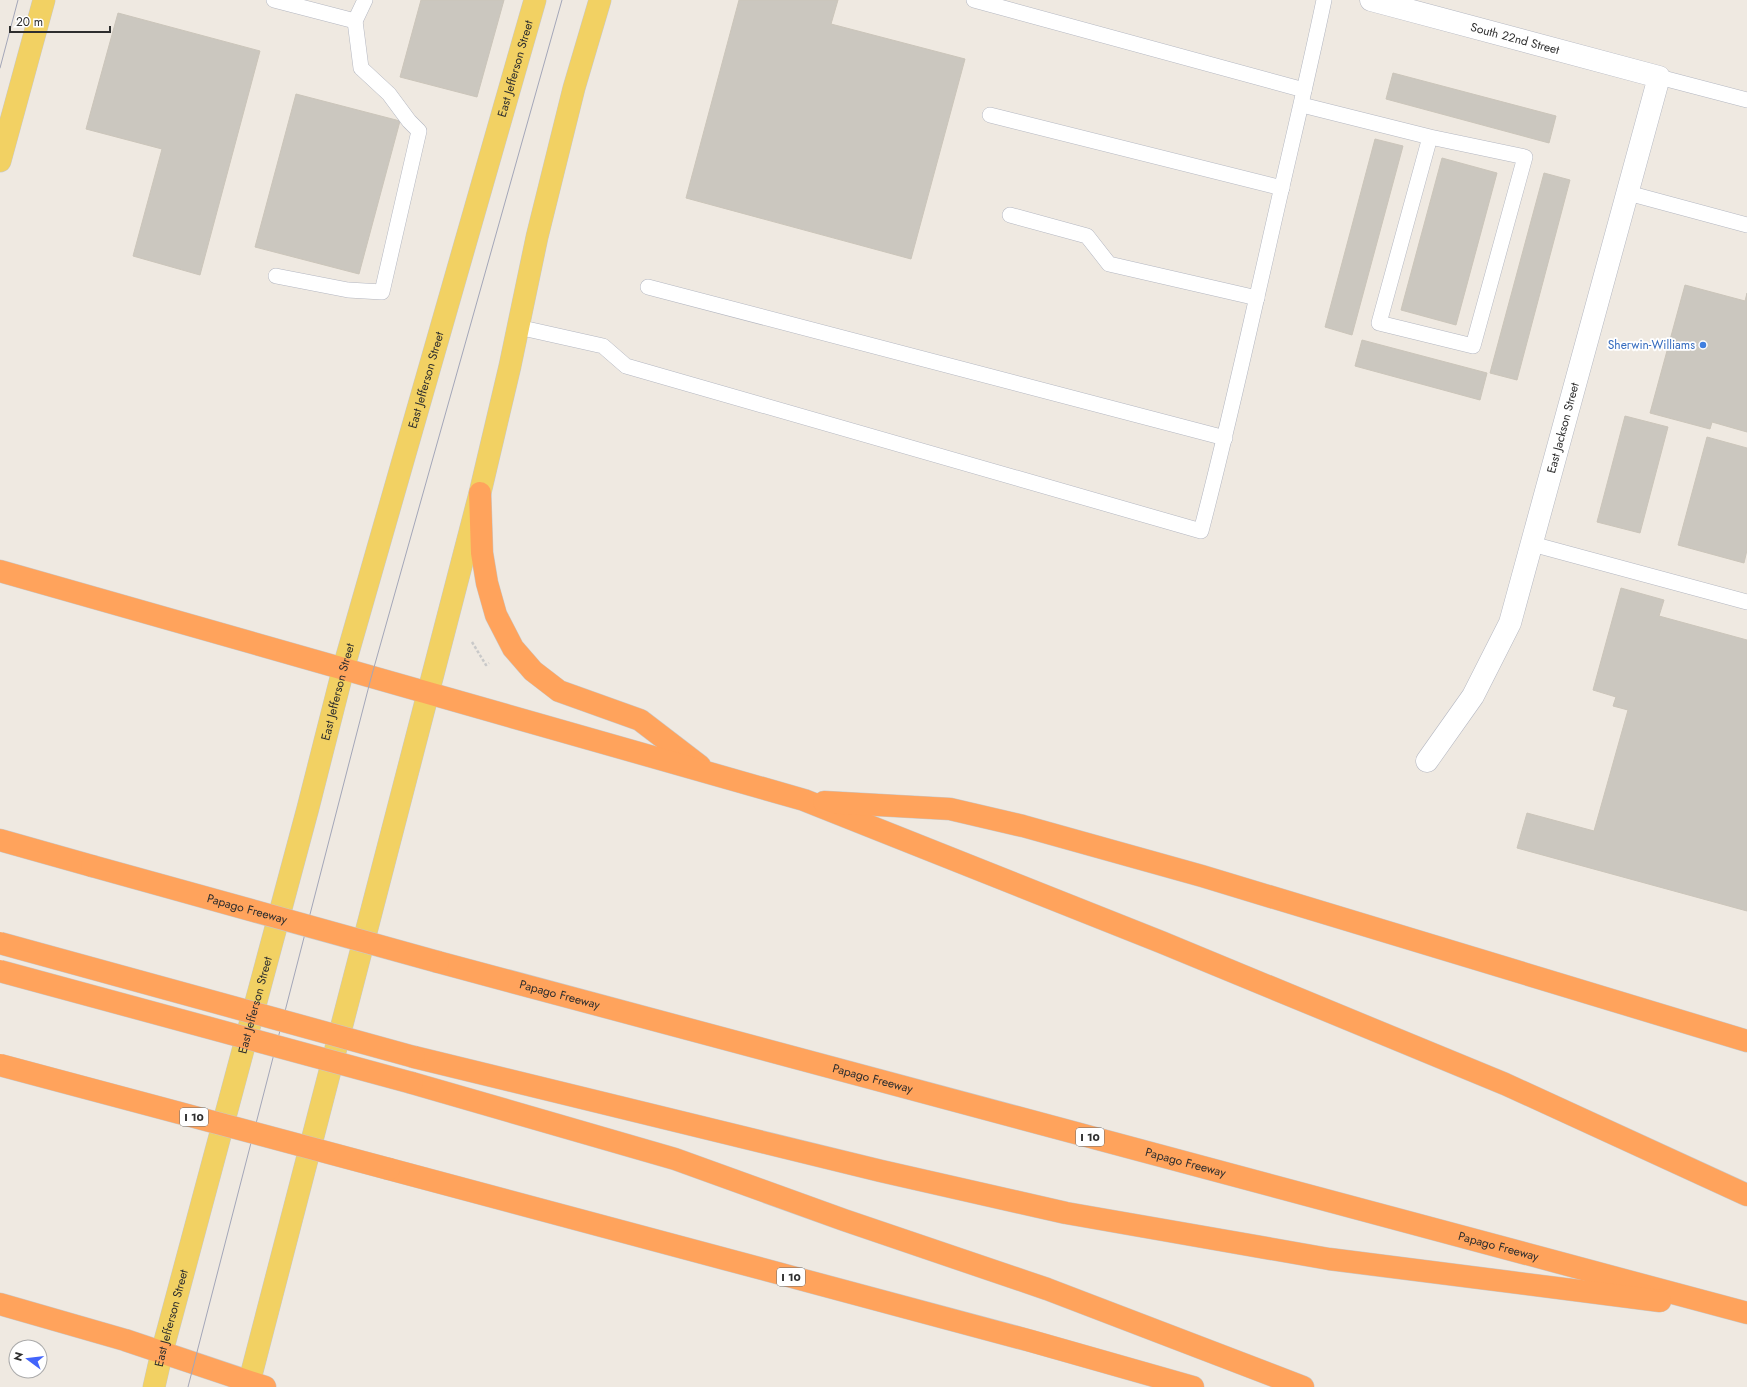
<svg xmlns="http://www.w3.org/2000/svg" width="1747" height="1387" viewBox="0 0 1747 1387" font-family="Jost,sans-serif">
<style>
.building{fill:#cbc7bf;stroke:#cbc5ba}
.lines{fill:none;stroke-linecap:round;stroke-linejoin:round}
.service-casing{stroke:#b4b7c1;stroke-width:16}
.minor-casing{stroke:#b4b7c1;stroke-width:23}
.primary-casing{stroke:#c9c9c9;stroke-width:23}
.motorway-casing{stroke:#c9c9c9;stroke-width:23}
.path{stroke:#c9c9c9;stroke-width:2.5;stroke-dasharray:3 2;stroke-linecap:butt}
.service{stroke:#fff;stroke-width:15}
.minor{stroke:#fff;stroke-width:22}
.primary{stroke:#f2d163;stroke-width:22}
.motorway{stroke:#ffa35c;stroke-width:22}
.tram{stroke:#a3a6b8;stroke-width:1}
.motorway-bridge-casing{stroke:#c9c9c9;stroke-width:23;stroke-linecap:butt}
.motorway-bridge{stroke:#ffa35c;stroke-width:22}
.shop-dot{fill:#3f7fe0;stroke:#fff;stroke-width:1.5}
.labels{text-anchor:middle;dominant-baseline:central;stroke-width:3.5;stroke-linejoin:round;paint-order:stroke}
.shield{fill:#fff;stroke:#6d6d6d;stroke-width:1}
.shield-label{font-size:11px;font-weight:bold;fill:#2e2e2e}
.street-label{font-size:12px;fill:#2e2e2e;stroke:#fff}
.shop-label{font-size:12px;fill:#366cbe;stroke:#fff;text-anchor:end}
</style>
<rect width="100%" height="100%" fill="#efe9e1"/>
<g class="building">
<polygon points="421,0 504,0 477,97 400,77"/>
<polygon points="739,0 838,0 831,24 965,59 911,259 686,198"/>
<polygon points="118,13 260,51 200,275 133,256 162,149 86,129"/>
<polygon points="1393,73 1556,116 1549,143 1386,99"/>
<polygon points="296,94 400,121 359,274 255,247"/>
<polygon points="1375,139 1403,146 1352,335 1325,327"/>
<polygon points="1442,158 1497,173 1456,325 1401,310"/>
<polygon points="1544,173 1570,180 1517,380 1490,373"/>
<polygon points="1685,285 1745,301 1747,293 1747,432 1712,422 1710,429 1650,413"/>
<polygon points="1362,340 1487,373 1480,400 1355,366"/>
<polygon points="1625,416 1668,427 1640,533 1597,522"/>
<polygon points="1707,437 1747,448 1747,550 1744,563 1678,545"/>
<polygon points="1621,588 1664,600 1659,616 1747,640 1747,911 1517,848 1527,813 1594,831 1628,710 1613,706 1616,697 1593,690"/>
</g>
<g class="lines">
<defs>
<g id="service">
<polyline points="274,0 355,21 365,0"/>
<polyline points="974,0 1304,90"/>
<polyline points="1659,77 1747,100"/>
<polyline points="1302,105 1430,137 1525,157 1473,346 1379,323 1430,137"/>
<polyline points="990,115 1282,188"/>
<polyline points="1628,193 1747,225"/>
<polyline points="1010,215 1087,236 1109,264 1257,298"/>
<polyline points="276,276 348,290 382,292 419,131 409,121 389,94 361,68 355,21"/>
<polyline points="648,287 1225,438"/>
<path d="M 518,327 L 603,346 L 626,366 L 1201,531 C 1225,440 1245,349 1266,257 C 1285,171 1306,86 1324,0"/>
<polyline points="1532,544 1747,602"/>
</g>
<g id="minor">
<path id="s1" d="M 1371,0 L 1659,77 L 1510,623 L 1473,696 L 1427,761"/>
</g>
<g id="primary">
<polyline points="0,161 44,0"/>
<path id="s2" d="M 154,1387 L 162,1352 L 308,808 L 343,670 L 535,0"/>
<polyline points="248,1387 480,493 510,366 537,237 574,88 600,0"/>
</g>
<g id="motorway">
<polyline points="480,493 482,553 487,583 496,615 513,648 533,671 559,691 640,720 700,766"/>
<polyline points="0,571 804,800 1161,942 1505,1084 1747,1195"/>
<polyline points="824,802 950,809 1023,826 1202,876 1747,1041"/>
<polyline points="0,840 92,866"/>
<path id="s3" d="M 438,962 L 1747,1313"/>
<polyline points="414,1057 881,1171 1066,1213 1329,1259 1660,1301"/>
<polyline points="412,1083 675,1159 844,1220 1047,1289 1303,1387"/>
<polyline points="389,1169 1031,1341 1193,1387"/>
<polyline points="0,1304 125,1340 265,1387"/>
</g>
</defs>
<use href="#service" class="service-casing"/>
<use href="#minor" class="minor-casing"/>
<use href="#primary" class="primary-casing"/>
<use href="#motorway" class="motorway-casing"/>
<polyline class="path" points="472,642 486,665 489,663"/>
<use href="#service" class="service"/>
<use href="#minor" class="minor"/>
<use href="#primary" class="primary"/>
<use href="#motorway" class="motorway"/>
<g class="tram">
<polyline points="0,68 18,0"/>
<polyline points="188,1387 371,678 562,0"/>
</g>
<defs>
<g id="motorway-bridge">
<path id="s4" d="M 92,866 L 438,962"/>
<polyline points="0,943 414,1057"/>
<polyline points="0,971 412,1083"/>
<polyline points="0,1065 389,1169"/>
</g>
</defs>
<use href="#motorway-bridge" class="motorway-bridge-casing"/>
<use href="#motorway-bridge" class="motorway-bridge"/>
</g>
<circle class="shop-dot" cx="1703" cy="345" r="4"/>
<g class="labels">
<g class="shield">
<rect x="180" y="1108" width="28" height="18" rx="3"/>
<rect x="1076" y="1128" width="28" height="18" rx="3"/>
<rect x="777" y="1268" width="28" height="18" rx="3"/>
</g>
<g class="shield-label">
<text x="194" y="1117">I 10</text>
<text x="1090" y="1137">I 10</text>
<text x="791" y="1277">I 10</text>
</g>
<g class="street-label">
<text stroke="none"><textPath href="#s1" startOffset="149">South 22nd Street</textPath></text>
<text stroke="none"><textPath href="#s2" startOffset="1367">East Jefferson Street</textPath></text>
<text stroke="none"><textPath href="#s2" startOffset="1043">East Jefferson Street</textPath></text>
<text transform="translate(1563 428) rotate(-75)">East Jackson Street</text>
<text stroke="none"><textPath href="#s2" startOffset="719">East Jefferson Street</textPath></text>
<text stroke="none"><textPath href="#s4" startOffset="161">Papago Freeway</textPath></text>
<text stroke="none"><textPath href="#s3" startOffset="126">Papago Freeway</textPath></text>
<text stroke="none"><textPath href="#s2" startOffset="395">East Jefferson Street</textPath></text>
<text stroke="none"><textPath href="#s3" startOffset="450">Papago Freeway</textPath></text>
<text stroke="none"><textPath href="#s3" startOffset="774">Papago Freeway</textPath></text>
<text stroke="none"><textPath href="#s3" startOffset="1098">Papago Freeway</textPath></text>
<text stroke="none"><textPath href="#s2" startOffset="71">East Jefferson Street</textPath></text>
</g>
<g class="shop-label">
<text x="1695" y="345">Sherwin-Williams</text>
</g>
</g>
<g transform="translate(28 1359) rotate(285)"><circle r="19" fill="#ffffff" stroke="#ababab"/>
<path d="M0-3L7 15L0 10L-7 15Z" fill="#4264fb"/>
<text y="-6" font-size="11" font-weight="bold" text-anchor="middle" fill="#2e2e2e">N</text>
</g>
<path d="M10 26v6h100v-6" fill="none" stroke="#2e2e2e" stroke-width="2"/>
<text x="16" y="26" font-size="12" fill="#2e2e2e" stroke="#ffffff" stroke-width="3" paint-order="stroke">20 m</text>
</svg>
